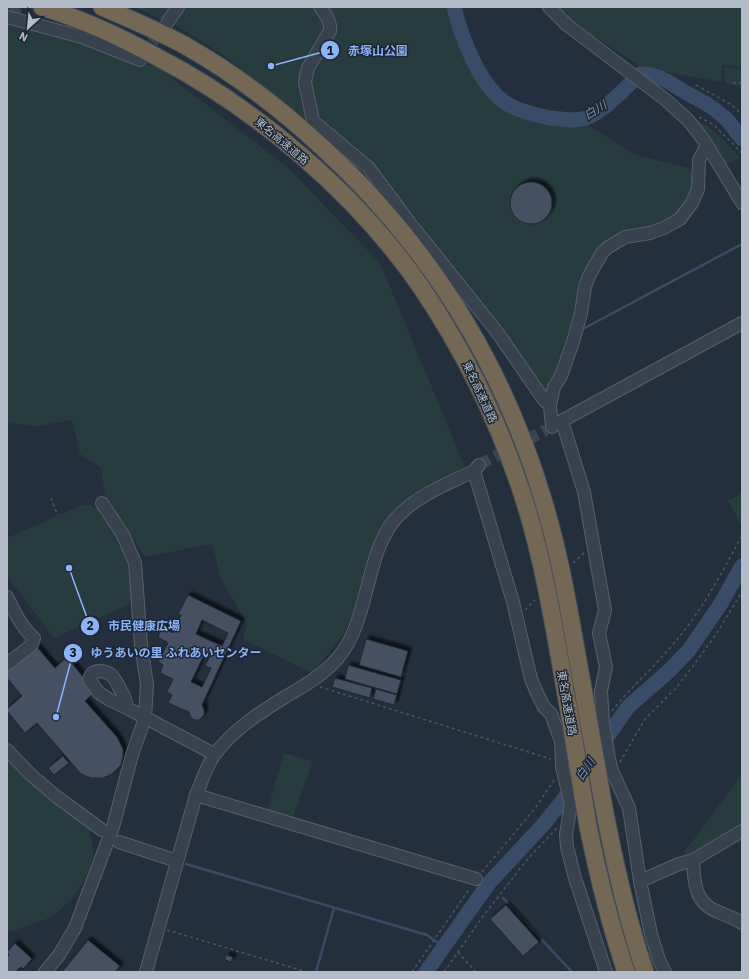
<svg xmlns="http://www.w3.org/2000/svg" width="749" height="979" viewBox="0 0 749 979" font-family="'IBM Plex Sans','Noto Sans JP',sans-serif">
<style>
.green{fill:#263c3f}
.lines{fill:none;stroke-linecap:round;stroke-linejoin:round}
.stream{stroke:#394c67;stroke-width:2.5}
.river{stroke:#394c67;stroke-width:15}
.building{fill:#455162;stroke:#1f2835;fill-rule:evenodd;filter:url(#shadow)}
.minor-tunnel{stroke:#3a4453;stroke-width:12;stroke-dasharray:12 6;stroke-linecap:butt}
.minor-casing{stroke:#565f6c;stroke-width:14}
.highway-casing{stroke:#434c59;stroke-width:19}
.path{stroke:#44595c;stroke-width:1.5;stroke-dasharray:3 3;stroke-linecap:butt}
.minor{stroke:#38414e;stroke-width:12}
.highway{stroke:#746855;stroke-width:17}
.highway-bridge-casing{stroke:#434c59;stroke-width:19;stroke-linecap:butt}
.highway-bridge{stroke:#746855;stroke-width:17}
.labels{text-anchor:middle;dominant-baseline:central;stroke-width:3;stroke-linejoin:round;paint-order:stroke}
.street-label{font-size:11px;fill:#b4bcc9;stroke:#1d2633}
.water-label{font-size:12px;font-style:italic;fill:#7c92b1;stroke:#1d2633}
.leader{fill:none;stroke:#8ab4f8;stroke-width:1.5}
.callout-dot{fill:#8ab4f8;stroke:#1d2633;stroke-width:1.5}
.mark-label{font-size:12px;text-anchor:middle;font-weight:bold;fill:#111}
.callout-label{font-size:12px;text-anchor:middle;font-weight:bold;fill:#8ab4f8;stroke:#1d2633;stroke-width:3;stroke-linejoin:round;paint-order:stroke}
</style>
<defs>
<filter id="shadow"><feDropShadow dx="3.5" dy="-3.5" stdDeviation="1" flood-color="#0009"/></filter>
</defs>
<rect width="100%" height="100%" fill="#242f3e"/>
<g class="green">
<path d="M 134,7 L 312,7 C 318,15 325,21 323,32 L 306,62 L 307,120 L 226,57 L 179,27 Z"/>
<polygon points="324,7 448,7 459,40 485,85 508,107 526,113 546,118 564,121 581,120 635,155 689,168 696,179 695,189 674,220 648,229 614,236 594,255 575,316 567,348 550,391 543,392 376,165 319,120 309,90 309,71 332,34"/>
<polygon points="559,7 742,7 742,67 722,65 722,82 643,68 569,20"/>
<path d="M 7,20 L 50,31 L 160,69 L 287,167 L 380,263 L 465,467 C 451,475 437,484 423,492 C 411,500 397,507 387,519 C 370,542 368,570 359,596 C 349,629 336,647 312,673 L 243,639 L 247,624 L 221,579 L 212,544 L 145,557 L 105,495 L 101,468 L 80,454 L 72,420 L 38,426 L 7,423 Z"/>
<polygon points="724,67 742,69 742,88 725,83"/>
<path d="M 697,121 C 708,122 732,149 740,158 L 726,164 L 713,141 Z"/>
<polygon points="742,493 742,526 728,501"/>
<polygon points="84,504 97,508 117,536 129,560 134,576 130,604 54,638 7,576 7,538"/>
<polygon points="284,753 313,761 292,820 267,812"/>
<polygon points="7,758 27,778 89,829 94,855 86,877 73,898 52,917 13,931 7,928"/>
<polygon points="742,774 742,826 686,855 684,852 688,846 692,842"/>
</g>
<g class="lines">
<g class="stream">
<polyline points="581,330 742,244"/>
<polyline points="186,864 427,935 444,947"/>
<polyline points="503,898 572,972"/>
<polyline points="316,972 334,908"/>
</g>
<g class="river">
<path d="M 454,7 C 461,37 481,90 509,105 C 521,112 537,115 550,118 C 561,119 575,122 586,118 C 606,110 625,88 640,74 C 658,73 671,84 685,92 C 700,100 712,106 724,117 C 731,123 736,132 742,139"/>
<polyline points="426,972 489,883 543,825 564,799 628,707 670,670 689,650 720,605 742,566"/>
</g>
</g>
<g class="building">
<circle cx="531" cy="203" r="21"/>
<path d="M 188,595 L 241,621 L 202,705 L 204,709 L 204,715 L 199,720 L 194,720 L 190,716 L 189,712 L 168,703 L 172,695 L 167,692 L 173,679 L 160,673 L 163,665 L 158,662 L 168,643 L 158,637 L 162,627 L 173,633 L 181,615 L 178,614 ZM 202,620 L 228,633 L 222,646 L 196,634 ZM 205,653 L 210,656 L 205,666 L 211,668 L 202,687 L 191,682 Z"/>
<polygon points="366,639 408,651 401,677 359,665"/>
<polygon points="37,647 55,668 67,657 95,692 85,701 117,737 123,749 123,757 121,765 112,774 103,778 91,778 81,774 37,723 25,733 7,711 7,709 22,696 7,678 7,671"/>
<polygon points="348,665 401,680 397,694 345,679"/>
<polygon points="335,678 372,688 370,698 332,687"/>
<polygon points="376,689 397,695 394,705 373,699"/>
<polygon points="63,756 69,763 54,775 48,768"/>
<polygon points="506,905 539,942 523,956 490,919"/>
<polygon points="88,940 120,966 115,972 62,972"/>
<polygon points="15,943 32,959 23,969 21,967 17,970 19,972 7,972 7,957 9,955 7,952"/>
<polygon points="226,955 233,957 231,962 225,960"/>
</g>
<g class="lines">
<g class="minor-tunnel">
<polyline points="14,13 16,7"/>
<polyline points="142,57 164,27"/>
<polyline points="479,465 546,430"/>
</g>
<defs>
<g id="minor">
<path d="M 320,7 C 326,15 331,21 330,31 L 308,68 L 306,76 L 305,83 L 307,92 L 313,121 L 369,168 L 409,222 L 497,332 L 544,400 L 550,405"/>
<polyline points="549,7 567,25 666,100 688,120 697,131 707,145 742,203"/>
<polyline points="7,17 82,37 140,60"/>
<polyline points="167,23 178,7"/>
<polyline points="562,421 584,492 605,610 599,633 606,667 601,691 603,723 609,759 612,771 629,808 640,881 651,934 659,960 665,972"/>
<polyline points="556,424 742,323"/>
<polyline points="552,427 550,405 554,387 561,376 573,342 581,313 585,287 589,276 602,253 607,248 620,240 625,237 650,233 664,228 680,219 692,203 698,189 699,160 707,145"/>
<polyline points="474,471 513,602 531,679 537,693 544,707 551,714 561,741 562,767 571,804 566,834 567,847 575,878 606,972"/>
<path d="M 7,597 C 14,611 21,627 34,638 L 32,644 L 29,647 L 7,664"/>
<path d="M 127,708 C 126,699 123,694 119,687 C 115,679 112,672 101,671 C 95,671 91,673 89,679 L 99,693 L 110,700 L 127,708 L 214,754"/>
<polyline points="7,750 31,775 57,797 102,830"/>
<polyline points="196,795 476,879"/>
<polyline points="119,842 177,861"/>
<path d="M 693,860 C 694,880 694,902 716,911 C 725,915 734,918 742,923"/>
<polyline points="640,881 679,864 693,860 742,831"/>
<polyline points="45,972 59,955 75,928 113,827 132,755 145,718 147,685 141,645 135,563 123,535 102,503"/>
<path d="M 146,972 L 196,795 C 202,782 206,766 215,754 C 233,730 259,713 285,697 C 304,686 323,675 338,658 C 372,617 364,547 401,513 C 421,494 449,483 474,471 L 479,465"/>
</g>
<g id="highway">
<path d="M 42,7 C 82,19 121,37 157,57 C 257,109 357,194 421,287 C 467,355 503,431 527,509 C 546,572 556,640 568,705"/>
<path d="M 102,7 C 130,19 159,31 186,46 C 235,74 281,109 322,147 C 429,245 503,364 544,503 C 562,562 571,623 582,683"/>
<path d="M 603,803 C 614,861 626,917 645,972"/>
<path d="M 588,826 C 598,875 610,924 626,972"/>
</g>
</defs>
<use href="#minor" class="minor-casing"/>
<use href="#highway" class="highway-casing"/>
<g class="path">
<polyline points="733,83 742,83"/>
<polyline points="696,85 732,105 742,115"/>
<polyline points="699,117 714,125 742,153"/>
<polyline points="51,498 58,516"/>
<polyline points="573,563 585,552"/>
<polyline points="525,610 535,600"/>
<polyline points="320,687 551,759"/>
<path d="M 612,711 C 629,689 650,671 668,650 C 699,616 721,575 742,535"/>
<polyline points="620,762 645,719 675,689 693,666 715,636 742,592"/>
<polyline points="482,872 536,807 555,779"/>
<polyline points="167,930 307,972"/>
<polyline points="458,952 476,972"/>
<polyline points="412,972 470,888"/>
<polyline points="444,972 484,915 526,861 557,828"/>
</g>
<use href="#minor" class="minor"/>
<use href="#highway" class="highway"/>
<defs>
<g id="highway-bridge">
<polyline points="582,683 603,803"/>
<polyline points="568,705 588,826"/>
</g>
</defs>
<use href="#highway-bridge" class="highway-bridge-casing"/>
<use href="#highway-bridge" class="highway-bridge"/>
</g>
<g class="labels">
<g class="street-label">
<text transform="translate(282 141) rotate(40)">東名高速道路</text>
<text transform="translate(480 392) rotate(65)">東名高速道路</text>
<text transform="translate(567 703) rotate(80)">東名高速道路</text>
</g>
<g class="water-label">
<text transform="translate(595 110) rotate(-31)">白川</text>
<text transform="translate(585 769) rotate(-55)">白川</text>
</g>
</g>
<path class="leader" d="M271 66L330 50M69 568L90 626M56 717L73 653"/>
<g class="callout-dot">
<circle cx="271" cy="66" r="4"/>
<circle cx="69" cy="568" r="4"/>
<circle cx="56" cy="717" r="4"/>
<circle cx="330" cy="50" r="10"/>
<circle cx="90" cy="626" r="10"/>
<circle cx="73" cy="653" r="10"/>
</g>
<g class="mark-label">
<text x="330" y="55">1</text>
<text x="90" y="630">2</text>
<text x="73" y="657">3</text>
</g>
<g class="callout-label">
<text x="378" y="55">赤塚山公園</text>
<text x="144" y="630">市民健康広場</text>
<text x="176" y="657">ゆうあいの里 ふれあいセンター</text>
</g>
<rect width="749" height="979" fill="none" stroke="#b4bcc9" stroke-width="16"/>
<g transform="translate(28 28) rotate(207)" stroke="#1d2633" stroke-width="3" paint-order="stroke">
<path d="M0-3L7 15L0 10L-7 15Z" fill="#b4bcc9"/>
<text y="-6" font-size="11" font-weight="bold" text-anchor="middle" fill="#b4bcc9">N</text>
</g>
</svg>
